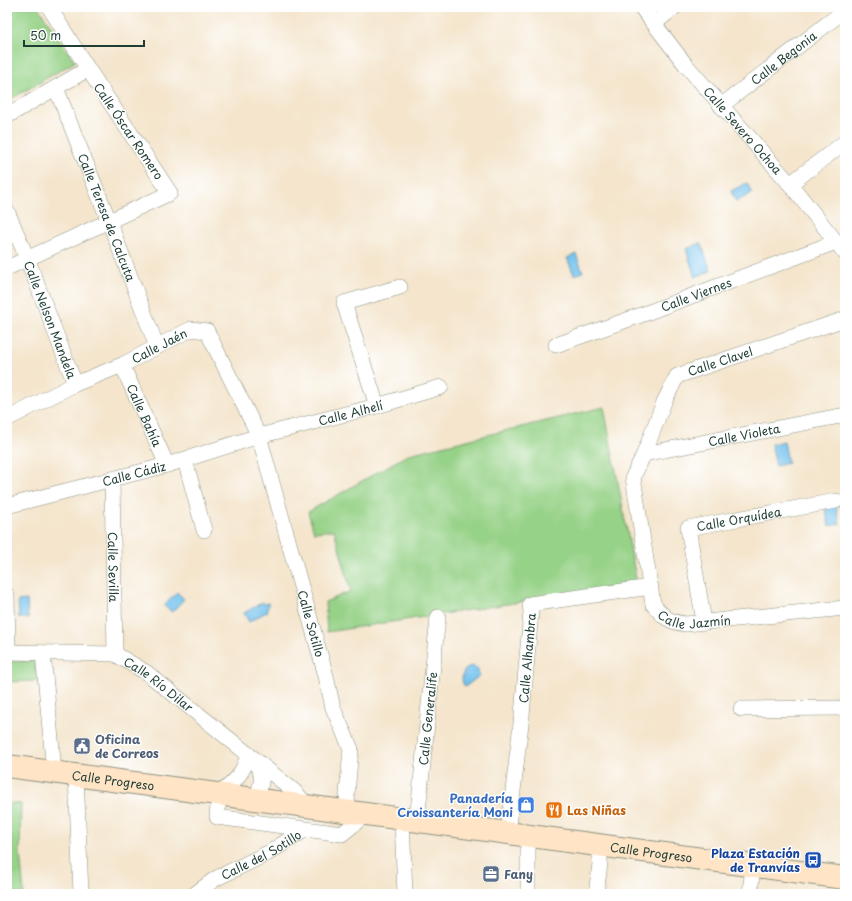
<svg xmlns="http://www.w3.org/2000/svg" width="852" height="901" viewBox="0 0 852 901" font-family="'Playpen Sans',sans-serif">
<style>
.green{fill:#96d287;stroke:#5a885e}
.water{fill:#74c2ee;stroke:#4a8091}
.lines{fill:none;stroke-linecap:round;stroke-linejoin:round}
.minor-casing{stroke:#8a9180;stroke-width:16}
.secondary-casing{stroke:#8a9180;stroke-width:24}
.minor{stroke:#fff;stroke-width:15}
.secondary{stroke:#ffe4c6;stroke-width:22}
.labels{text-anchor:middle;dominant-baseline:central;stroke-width:3;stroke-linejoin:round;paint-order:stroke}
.street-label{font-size:12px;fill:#1f3d34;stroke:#fff}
.service-label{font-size:12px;font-weight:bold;fill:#4e5e75;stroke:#fff;text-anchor:start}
.shop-label{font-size:12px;font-weight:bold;fill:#366cbe;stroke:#fff;text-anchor:end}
.food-label{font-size:12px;font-weight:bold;fill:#c56008;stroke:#fff;text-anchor:start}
.transit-label{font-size:12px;font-weight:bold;fill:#164399;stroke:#fff;text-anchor:end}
</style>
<rect width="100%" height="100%" fill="#fff"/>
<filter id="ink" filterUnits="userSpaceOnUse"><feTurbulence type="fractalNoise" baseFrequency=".025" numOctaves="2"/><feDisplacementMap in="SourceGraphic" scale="8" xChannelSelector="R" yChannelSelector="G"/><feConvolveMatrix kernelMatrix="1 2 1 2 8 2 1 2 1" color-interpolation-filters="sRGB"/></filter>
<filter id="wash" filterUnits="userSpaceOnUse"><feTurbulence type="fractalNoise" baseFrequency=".012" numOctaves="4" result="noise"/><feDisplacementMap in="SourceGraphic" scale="16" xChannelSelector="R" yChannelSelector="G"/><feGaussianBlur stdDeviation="0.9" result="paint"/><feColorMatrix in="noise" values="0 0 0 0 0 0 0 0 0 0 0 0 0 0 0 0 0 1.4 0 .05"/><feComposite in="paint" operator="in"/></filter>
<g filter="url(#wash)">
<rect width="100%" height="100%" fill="#f4e5cc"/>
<g class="green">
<polygon points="7,7 38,7 75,62 7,101"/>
<polygon points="604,407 637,584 327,632 325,602 351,591 334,530 314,532 308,512 409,454"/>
<polygon points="7,661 35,661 37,681 7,682"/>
<polygon points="9,803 21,804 20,853 24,894 7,894 7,812"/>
</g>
<g class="water">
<polygon points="747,183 752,193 736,202 731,191"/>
<polygon points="701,243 711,271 695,277 686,249"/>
<polygon points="576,254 583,272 574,275 567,258"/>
<polygon points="784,441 788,463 776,466 771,444"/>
<polygon points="836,505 840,524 829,526 825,508"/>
<polygon points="177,592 184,599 172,612 164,606"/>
<polygon points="27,600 28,618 19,618 18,601"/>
<polygon points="263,602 264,604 267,603 269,604 267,609 268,611 249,622 244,613"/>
<path d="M 474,666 L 478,669 L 479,676 L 465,687 C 460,681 462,671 468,667 Z"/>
</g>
</g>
<g filter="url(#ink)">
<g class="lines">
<defs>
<g id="minor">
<path id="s1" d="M 641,7 L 685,64 L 790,184 L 845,253"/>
<polyline points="655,23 675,7"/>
<path id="s2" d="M 56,88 L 109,221 L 157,347"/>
<path id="s3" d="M 721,106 L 845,10"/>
<polyline points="7,116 88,69"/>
<polyline points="790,184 845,142"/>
<path id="s4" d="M 7,211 L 27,258 L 75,384"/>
<polyline points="7,268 170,193 88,69 49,7"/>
<path id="s5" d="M 845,319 L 677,376 L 664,402 L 644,454 L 633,477 L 653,604 C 664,618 669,622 686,624 L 845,608"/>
<path id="s6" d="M 556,345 L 641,315 L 836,242"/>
<path id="s7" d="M 122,365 L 167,465"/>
<polyline points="377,406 344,303 400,287"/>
<path id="s8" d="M 7,419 L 75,384 L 122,365 L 191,329 L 207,331 L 259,436 L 326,676 L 333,708 L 351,749 L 347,794 L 348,812"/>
<path id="s9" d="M 644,454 L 845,415"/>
<polyline points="185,460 204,530"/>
<path id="s10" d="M 112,479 L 115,654"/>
<path id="s11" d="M 7,506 L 167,465 L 259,436 L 377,406 L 441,387"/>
<polyline points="7,595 8,652"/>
<path id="s12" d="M 704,622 L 688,528 L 836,501"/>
<path id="s13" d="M 7,652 L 115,654 L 147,673 L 294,791 L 308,806"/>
<polyline points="43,653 54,772"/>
<polyline points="741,709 845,708"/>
<path d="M 248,754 C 243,774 235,782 219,794 L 217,817 L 342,834 L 366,814"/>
<path d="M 254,761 C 265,775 262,783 256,799"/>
<polyline points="76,775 81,894"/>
<polyline points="402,819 405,894"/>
<path id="s14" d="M 417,821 L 438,617"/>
<path id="s15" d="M 508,833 L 522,715 L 531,612 L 530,604 L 651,587"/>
<path id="s16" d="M 195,894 L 215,879 L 270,852 L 306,829"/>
<polyline points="528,894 528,836"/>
<polyline points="596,894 600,864 600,846"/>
<polyline points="750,894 753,866"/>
</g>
<g id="secondary">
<path id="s17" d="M 7,766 L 845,878"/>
</g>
</defs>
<use href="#minor" class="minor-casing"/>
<use href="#secondary" class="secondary-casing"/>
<use href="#minor" class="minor"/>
<use href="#secondary" class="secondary"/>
</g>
</g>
<defs>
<symbol id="civic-square" viewBox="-11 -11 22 22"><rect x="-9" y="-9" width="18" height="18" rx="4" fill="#5c6f8a" stroke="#fff"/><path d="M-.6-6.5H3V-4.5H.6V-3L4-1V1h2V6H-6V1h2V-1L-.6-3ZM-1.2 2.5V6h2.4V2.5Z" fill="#fff"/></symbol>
<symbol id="shop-square" viewBox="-11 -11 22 22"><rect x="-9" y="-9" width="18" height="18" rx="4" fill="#3f7fe0" stroke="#fff"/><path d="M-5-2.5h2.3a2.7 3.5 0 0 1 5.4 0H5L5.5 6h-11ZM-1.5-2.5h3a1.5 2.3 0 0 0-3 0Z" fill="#fff"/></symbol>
<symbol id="restaurant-square" viewBox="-11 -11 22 22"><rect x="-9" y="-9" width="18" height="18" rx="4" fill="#e8710a" stroke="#fff"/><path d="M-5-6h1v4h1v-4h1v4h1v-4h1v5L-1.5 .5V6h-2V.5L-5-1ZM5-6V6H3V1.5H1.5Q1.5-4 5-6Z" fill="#fff"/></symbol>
<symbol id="bus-square" viewBox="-11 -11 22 22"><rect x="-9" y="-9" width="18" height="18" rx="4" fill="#1a4fb4" stroke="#fff"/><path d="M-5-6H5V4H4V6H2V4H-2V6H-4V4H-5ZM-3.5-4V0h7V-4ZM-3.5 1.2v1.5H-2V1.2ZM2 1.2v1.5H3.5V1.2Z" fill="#fff"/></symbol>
<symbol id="office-square" viewBox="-11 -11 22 22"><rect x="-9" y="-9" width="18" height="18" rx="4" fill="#5c6f8a" stroke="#fff"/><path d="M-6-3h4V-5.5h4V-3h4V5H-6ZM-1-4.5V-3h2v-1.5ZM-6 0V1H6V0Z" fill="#fff"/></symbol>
</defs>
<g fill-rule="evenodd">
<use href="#civic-square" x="72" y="736" width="20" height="20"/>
<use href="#shop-square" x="516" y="795" width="20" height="20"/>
<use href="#restaurant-square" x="544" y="800" width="20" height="20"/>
<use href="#bus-square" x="803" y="850" width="20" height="20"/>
<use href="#office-square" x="481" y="864" width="20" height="20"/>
</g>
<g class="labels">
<g class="street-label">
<text stroke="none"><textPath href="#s3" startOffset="79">Calle Begonia</textPath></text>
<text stroke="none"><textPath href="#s1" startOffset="160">Calle Severo Ochoa</textPath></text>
<text transform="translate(129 131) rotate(56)">Calle Óscar Romero</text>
<text stroke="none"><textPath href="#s2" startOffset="139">Calle Teresa de Calcuta</textPath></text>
<text stroke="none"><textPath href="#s6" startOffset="149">Calle Viernes</textPath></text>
<text stroke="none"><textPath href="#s4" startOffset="117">Calle Nelson Mandela</textPath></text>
<text stroke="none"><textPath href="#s8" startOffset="169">Calle Jaén</textPath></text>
<text transform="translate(720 361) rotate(-18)">Calle Clavel</text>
<text stroke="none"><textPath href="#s11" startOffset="356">Calle Alhelí</textPath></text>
<text stroke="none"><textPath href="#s7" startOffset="55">Calle Bahía</textPath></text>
<text stroke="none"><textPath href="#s9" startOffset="102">Calle Violeta</textPath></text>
<text stroke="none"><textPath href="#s11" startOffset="131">Calle Cádiz</textPath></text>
<text stroke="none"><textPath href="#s12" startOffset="147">Calle Orquídea</textPath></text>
<text stroke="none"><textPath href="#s10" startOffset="88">Calle Sevilla</textPath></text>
<text stroke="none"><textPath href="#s5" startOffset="464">Calle Jazmín</textPath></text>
<text stroke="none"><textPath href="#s8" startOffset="533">Calle Sotillo</textPath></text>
<text stroke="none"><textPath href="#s15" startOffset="176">Calle Alhambra</textPath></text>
<text stroke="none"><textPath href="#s13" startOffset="161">Calle Río Dilar</textPath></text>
<text stroke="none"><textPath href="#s14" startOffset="103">Calle Generalife</textPath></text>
<text stroke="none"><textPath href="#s17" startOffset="107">Calle Progreso</textPath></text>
<text stroke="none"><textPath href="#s17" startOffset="650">Calle Progreso</textPath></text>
<text stroke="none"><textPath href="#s16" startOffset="77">Calle del Sotillo</textPath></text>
</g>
<g class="service-label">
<text x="95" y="739">Oficina<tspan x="95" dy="14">de Correos</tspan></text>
<text x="504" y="874">Fany</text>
</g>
<g class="shop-label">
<text x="513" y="798">Panadería<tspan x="513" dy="14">Croissantería Moni</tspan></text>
</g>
<g class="food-label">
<text x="567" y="810">Las Niñas</text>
</g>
<g class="transit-label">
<text x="800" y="853">Plaza Estación<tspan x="800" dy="14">de Tranvías</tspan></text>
</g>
</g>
<rect width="852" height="901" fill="none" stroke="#fff" stroke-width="24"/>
<path d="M24 40v6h120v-6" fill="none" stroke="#1f3d34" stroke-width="2"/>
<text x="30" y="40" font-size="12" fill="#1f3d34" stroke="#ffffff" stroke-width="3" paint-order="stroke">50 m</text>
</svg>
